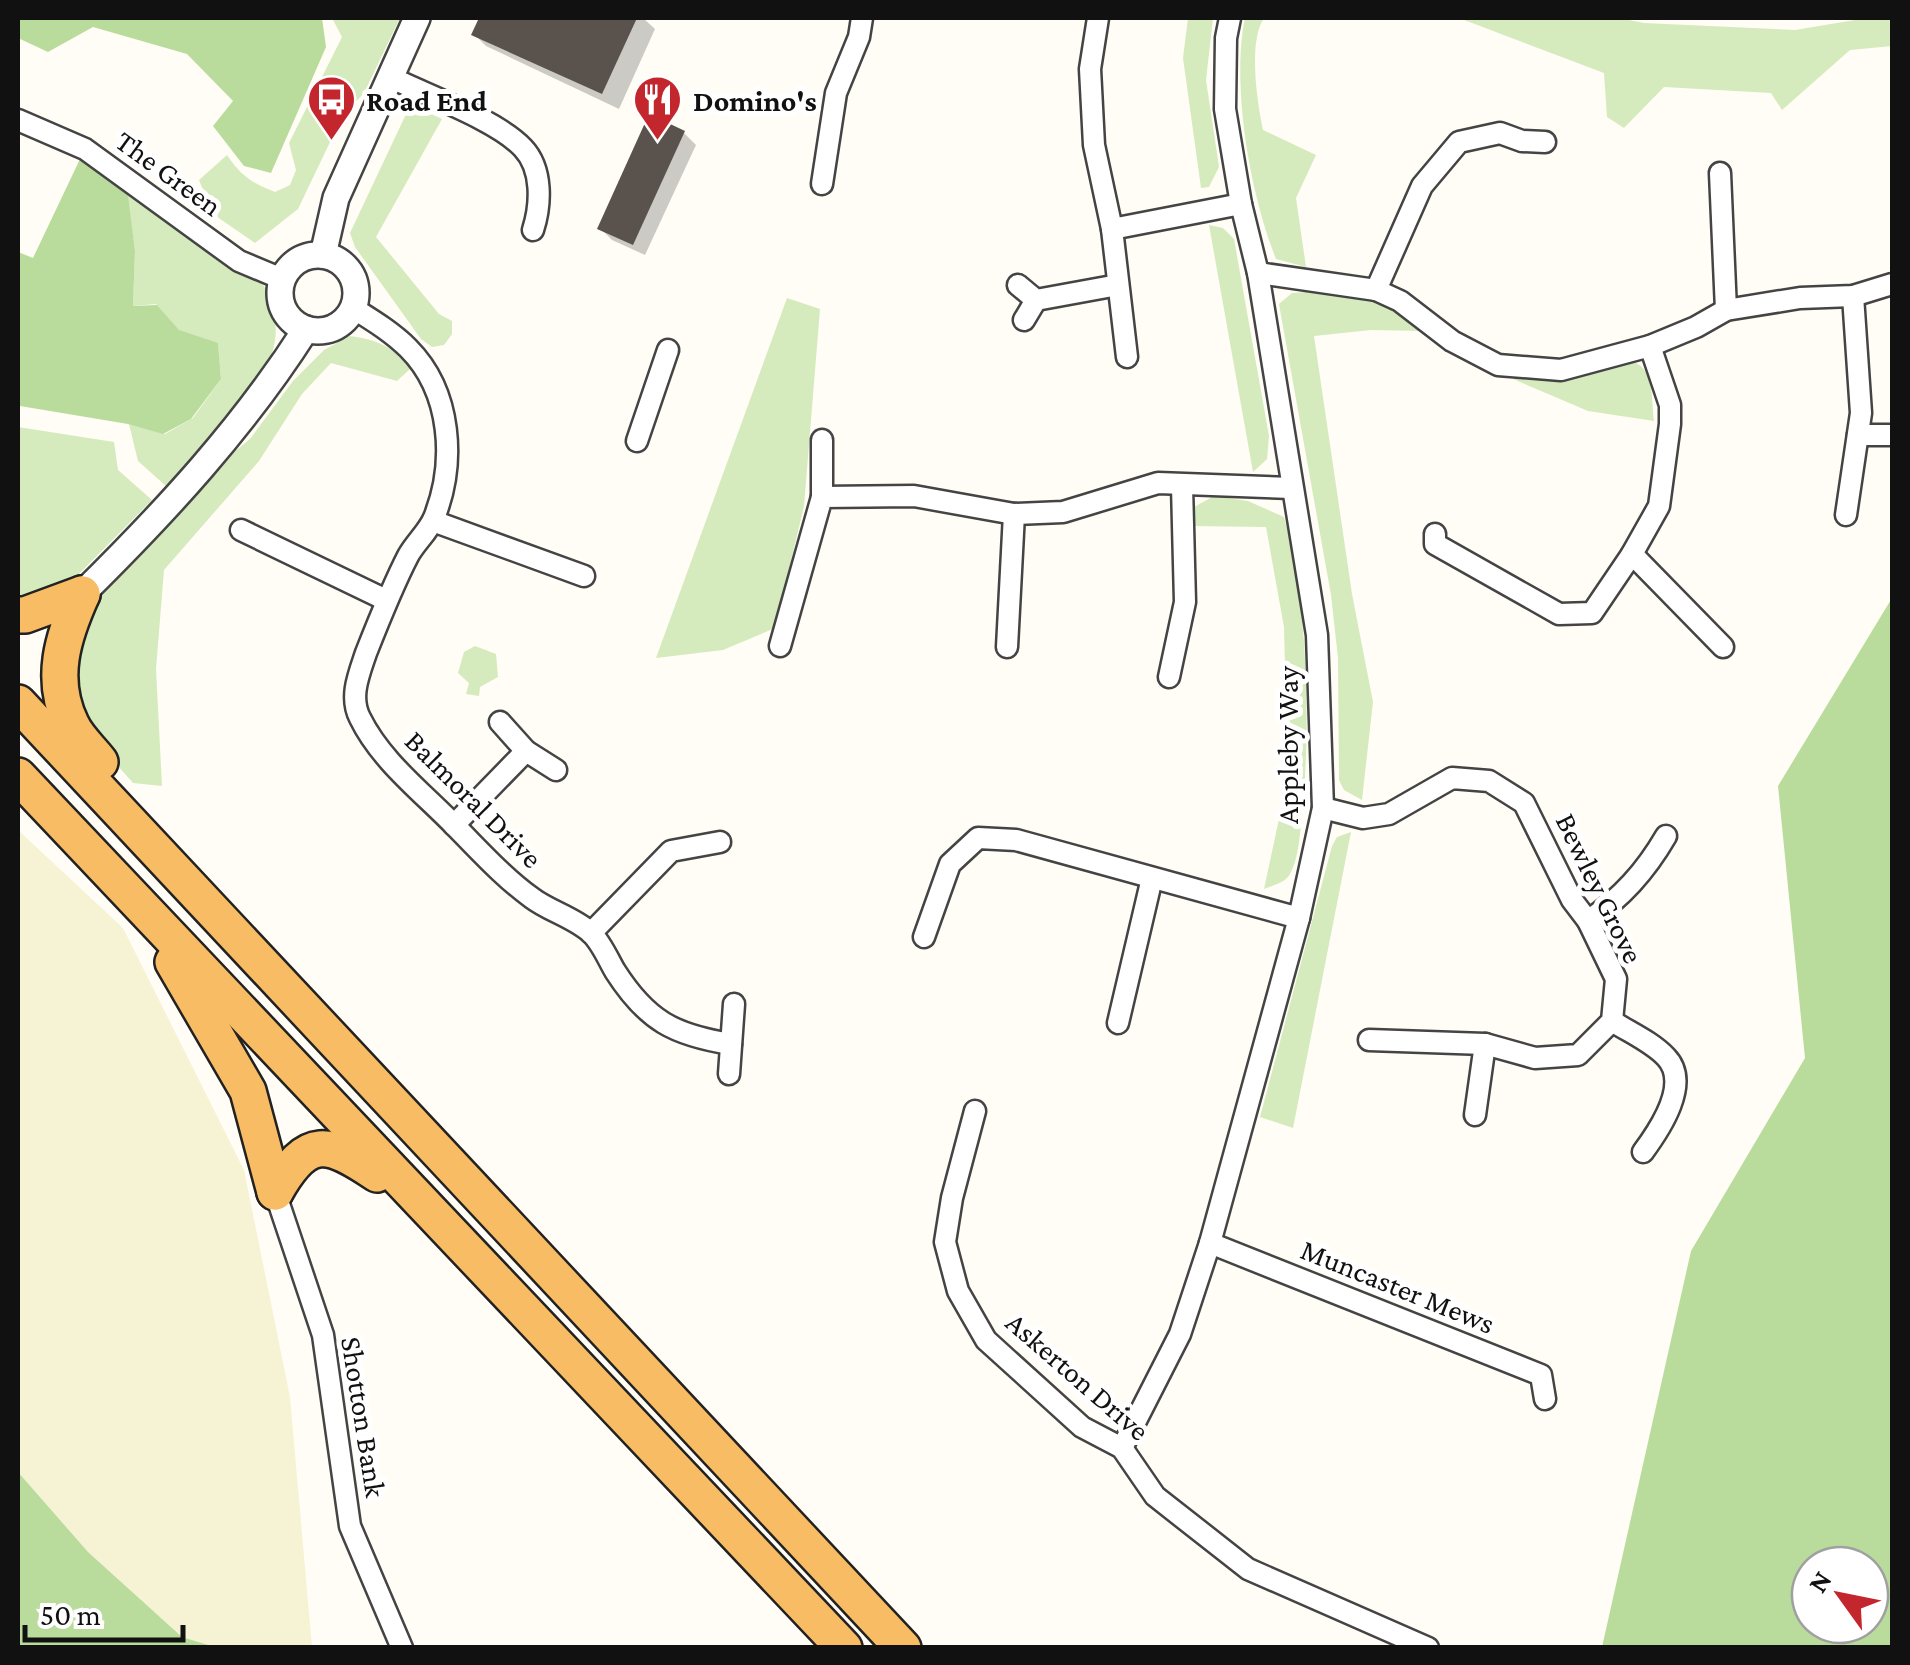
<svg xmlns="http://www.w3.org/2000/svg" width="1910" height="1665" viewBox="0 0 1910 1665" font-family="'Crimson Pro',serif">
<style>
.farmland{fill:#f6f3d4}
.green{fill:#d5ebbd}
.forest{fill:#b9dc9c;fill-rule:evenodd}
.shadow{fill:#0003}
.building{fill:#5a524d}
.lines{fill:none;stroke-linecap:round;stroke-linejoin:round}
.minor-casing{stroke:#444;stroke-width:25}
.tertiary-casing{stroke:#444;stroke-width:30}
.trunk-casing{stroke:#222;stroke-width:40}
.minor{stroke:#fff;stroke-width:20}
.tertiary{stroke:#fff;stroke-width:25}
.trunk{stroke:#f7bc64;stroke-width:35}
.labels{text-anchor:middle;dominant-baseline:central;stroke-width:10;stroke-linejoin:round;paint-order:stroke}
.poi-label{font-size:30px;font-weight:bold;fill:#111;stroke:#fff;text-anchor:start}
.street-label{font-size:30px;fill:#111;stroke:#fff}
</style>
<rect width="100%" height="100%" fill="#fffdf5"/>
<polygon class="farmland" points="18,830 123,928 244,1170 290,1397 312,1647 215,1647 182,1637 88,1552 18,1472"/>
<g class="green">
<path d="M 332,18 L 400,18 L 364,93 L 342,117 L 298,209 L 255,243 L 213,214 L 199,180 L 227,155 C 241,176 252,183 275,192 L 290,185 L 296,170 L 289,143 L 342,37 Z"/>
<polygon points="1188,18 1213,18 1206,80 1219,167 1209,187 1201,188 1183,58"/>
<path d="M 1245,18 L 1264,18 C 1248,42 1257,101 1263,130 L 1316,155 L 1296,198 L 1306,267 L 1276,259 C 1250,194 1231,85 1245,18 Z"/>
<polygon points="1459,18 1619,18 1644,23 1795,30 1867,18 1892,18 1892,46 1850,50 1782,110 1771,93 1664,87 1624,128 1607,117 1604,73"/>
<polygon points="408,110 427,112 442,119 376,237 439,314 452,321 452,334 444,345 432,347 421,339 355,247 350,233"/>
<path d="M 126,189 L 259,280 C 275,296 280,331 272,353 C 267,367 255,379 246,391 C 221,425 195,456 167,487 L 138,461 L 129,424 L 165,434 L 193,418 L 221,379 L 218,344 L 180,332 L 156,304 L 133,306 L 135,250 Z"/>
<polygon points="1209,225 1223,228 1234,239 1269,436 1267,459 1253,472"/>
<polygon points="1307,292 1377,300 1422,331 1371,330 1314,336 1352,594 1373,702 1362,800 1344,790 1339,780 1338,658 1331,595 1279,304 1292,293"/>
<polygon points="787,298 820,309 804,506 775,628 723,650 656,658"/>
<path d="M 350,336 C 377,340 394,346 410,369 L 397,381 L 331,363 L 302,394 L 259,461 L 164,570 L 156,669 L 162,786 L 133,783 L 80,723 L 70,667 L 89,601 L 216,467 L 250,439 L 293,381 L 324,350 Z"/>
<path d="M 1629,361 C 1655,365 1651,398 1654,421 L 1588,411 L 1513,379 L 1513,375 C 1555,381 1589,374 1629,361 Z"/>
<polygon points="18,427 114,442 118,470 152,500 67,586 18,603"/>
<path d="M 1214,496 L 1248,501 L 1284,517 C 1308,602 1311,726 1302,814 C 1300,832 1299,858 1290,874 C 1285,883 1273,885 1264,889 L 1282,805 L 1287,743 L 1284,627 L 1266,527 L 1190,526 L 1194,507 Z"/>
<polygon points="475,646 496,654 498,677 480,687 479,696 466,694 469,683 458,673 464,652"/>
<polygon points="1351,832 1293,1128 1260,1117 1332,846 1337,837"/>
</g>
<g class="forest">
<polygon points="18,18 322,18 326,47 271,173 244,166 213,126 233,101 187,54 93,27 48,52 18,38"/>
<polygon points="81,157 127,188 135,251 133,306 157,305 179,330 218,343 221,379 191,419 163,434 128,424 20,406 18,252 33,258"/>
<path d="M 1892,598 L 1892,1647 L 1602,1647 L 1691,1251 L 1805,1058 L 1778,786 ZM 1810,1565 L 1870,1565 L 1870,1625 L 1810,1625 Z"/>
<polygon points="18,1472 88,1552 182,1637 215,1647 18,1647"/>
</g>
<g class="shadow">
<polygon points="482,18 643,18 655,29 619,109 486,46 474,34"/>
<polygon points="684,133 696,145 645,255 612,240 600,228"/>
</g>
<g class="building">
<polygon points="479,18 637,18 602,94 471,35"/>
<polygon points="649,114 685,131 633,245 597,229"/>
</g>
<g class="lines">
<defs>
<g id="minor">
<polyline points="1098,18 1090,69 1094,145 1112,229 1127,357"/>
<path d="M 390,77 C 426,95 497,120 523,148 C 543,169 541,205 533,230"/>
<polyline points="18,120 85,149 239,261 282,279"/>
<polyline points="1720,173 1726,310"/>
<polyline points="822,184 836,93 859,37 862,18"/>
<polyline points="1112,229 1241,204"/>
<polyline points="1258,273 1376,290 1400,301 1452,341 1498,365 1561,370 1650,346 1696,327 1726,310 1800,298 1853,296 1892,284"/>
<polyline points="1018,285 1036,300"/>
<polyline points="1376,290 1422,186 1459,142 1500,133 1522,141 1545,142"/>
<path d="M 353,308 C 372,320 392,332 408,348 C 452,392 456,463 434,518 C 428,532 415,543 408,556 C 392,587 379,620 366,653 C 359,674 349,697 360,718 C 381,761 422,792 455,826 C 479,850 504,878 532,898 C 549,911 575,918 591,933 C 601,942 608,959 615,971 C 647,1021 674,1035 731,1044"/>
<polyline points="1024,320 1036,300 1118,285"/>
<polyline points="1858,435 1892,435"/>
<polyline points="822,440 822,497"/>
<polyline points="637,441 668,350"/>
<polyline points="1846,515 1861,413 1853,296"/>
<polyline points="433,521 584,576"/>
<polyline points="241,530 386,600"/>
<polyline points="1435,534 1435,544 1559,614 1592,613 1632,554 1659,506 1670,424 1670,405 1650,346"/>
<polyline points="1632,554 1723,647"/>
<polyline points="780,646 822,497 914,496 1014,514 1063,512 1158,483 1292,488"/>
<polyline points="1007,647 1014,514"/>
<polyline points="1169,677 1185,602 1182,486"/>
<polyline points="500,722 526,751 556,770"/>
<polyline points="1323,808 1363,818 1389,814 1452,778 1489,781 1524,803 1572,900 1588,921 1616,979 1612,1021 1578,1055 1535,1058 1485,1044 1369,1040"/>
<polyline points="454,825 526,751"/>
<path d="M 1588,921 C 1622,897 1645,872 1666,836"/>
<polyline points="591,933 671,851 720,842"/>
<polyline points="924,937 950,864 978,838 1016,840 1299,918"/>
<path d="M 1612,1021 C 1629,1032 1652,1042 1666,1057 C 1691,1083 1660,1129 1643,1152"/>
<polyline points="1118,1023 1152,878"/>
<polyline points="729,1074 734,1004"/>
<polyline points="975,1111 952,1198 945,1242 958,1291 986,1340 1082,1427 1122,1448 1155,1496 1248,1569 1428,1648"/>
<polyline points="1475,1115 1485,1044"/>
<polyline points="275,1192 323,1335 350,1526 402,1648"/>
<polyline points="1210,1243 1541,1375 1545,1399"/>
<polyline points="1122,1448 1180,1334 1210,1243 1299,918 1323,808 1317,635 1258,273 1241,204 1225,109 1226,38 1230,18"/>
</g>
<g id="tertiary">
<circle cx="318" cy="293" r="38"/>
<polyline points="323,255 336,198 417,18"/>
<path d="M 82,594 C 165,512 243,428 306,329"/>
</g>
<g id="trunk">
<path d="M 82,594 C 63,636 49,679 71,724 C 77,738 91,750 100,762"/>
<polyline points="18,615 25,615 82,594"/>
<polyline points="18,703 903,1648"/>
<polyline points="18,776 844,1648"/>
<polyline points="173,962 248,1091 275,1192"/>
<path d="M 275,1192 C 308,1134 328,1141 377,1174"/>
</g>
</defs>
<use href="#minor" class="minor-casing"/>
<use href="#tertiary" class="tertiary-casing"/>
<use href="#trunk" class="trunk-casing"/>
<use href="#minor" class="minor"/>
<use href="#tertiary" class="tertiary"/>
<use href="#trunk" class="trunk"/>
</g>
<defs>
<symbol id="bus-pin" viewBox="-11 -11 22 30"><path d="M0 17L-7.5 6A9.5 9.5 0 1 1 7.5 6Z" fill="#c4262e" stroke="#fff"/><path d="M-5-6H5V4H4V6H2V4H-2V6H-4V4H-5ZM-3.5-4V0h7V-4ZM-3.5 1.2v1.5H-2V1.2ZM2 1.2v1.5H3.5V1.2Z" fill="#fff"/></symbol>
<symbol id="restaurant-pin" viewBox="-11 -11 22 30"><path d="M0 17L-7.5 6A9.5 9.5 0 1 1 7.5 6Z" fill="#c4262e" stroke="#fff"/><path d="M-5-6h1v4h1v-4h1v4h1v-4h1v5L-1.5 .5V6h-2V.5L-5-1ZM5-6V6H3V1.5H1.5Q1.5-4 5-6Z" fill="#fff"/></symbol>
</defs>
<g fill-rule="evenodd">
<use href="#bus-pin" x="304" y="72" width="55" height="75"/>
<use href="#restaurant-pin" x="630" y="72" width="55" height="75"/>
</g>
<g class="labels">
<g class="poi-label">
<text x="366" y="100">Road End</text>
<text x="693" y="100">Domino's</text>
</g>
<g class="street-label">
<text transform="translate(169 173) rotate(36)">The Green</text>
<text transform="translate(1287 745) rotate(-90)">Appleby Way</text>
<text transform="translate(474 799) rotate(45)">Balmoral Drive</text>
<text transform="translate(1600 888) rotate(64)">Bewley Grove</text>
<text transform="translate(1398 1286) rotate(22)">Muncaster Mews</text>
<text transform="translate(1078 1376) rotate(41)">Askerton Drive</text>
<text transform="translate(364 1417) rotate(81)">Shotton Bank</text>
</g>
</g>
<rect width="1910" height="1665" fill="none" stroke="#111111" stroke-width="40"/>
<g transform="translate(1840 1595) rotate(303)"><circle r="48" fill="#ffffff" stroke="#a0a0a0" stroke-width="2.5"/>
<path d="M0-8L18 38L0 25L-18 38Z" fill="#c4262e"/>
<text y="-15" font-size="28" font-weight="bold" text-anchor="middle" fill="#111111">N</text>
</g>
<path d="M25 1625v15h158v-15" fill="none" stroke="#111111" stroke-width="5"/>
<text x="40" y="1625" font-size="30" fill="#111111" stroke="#ffffff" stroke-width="8" paint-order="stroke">50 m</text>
</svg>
